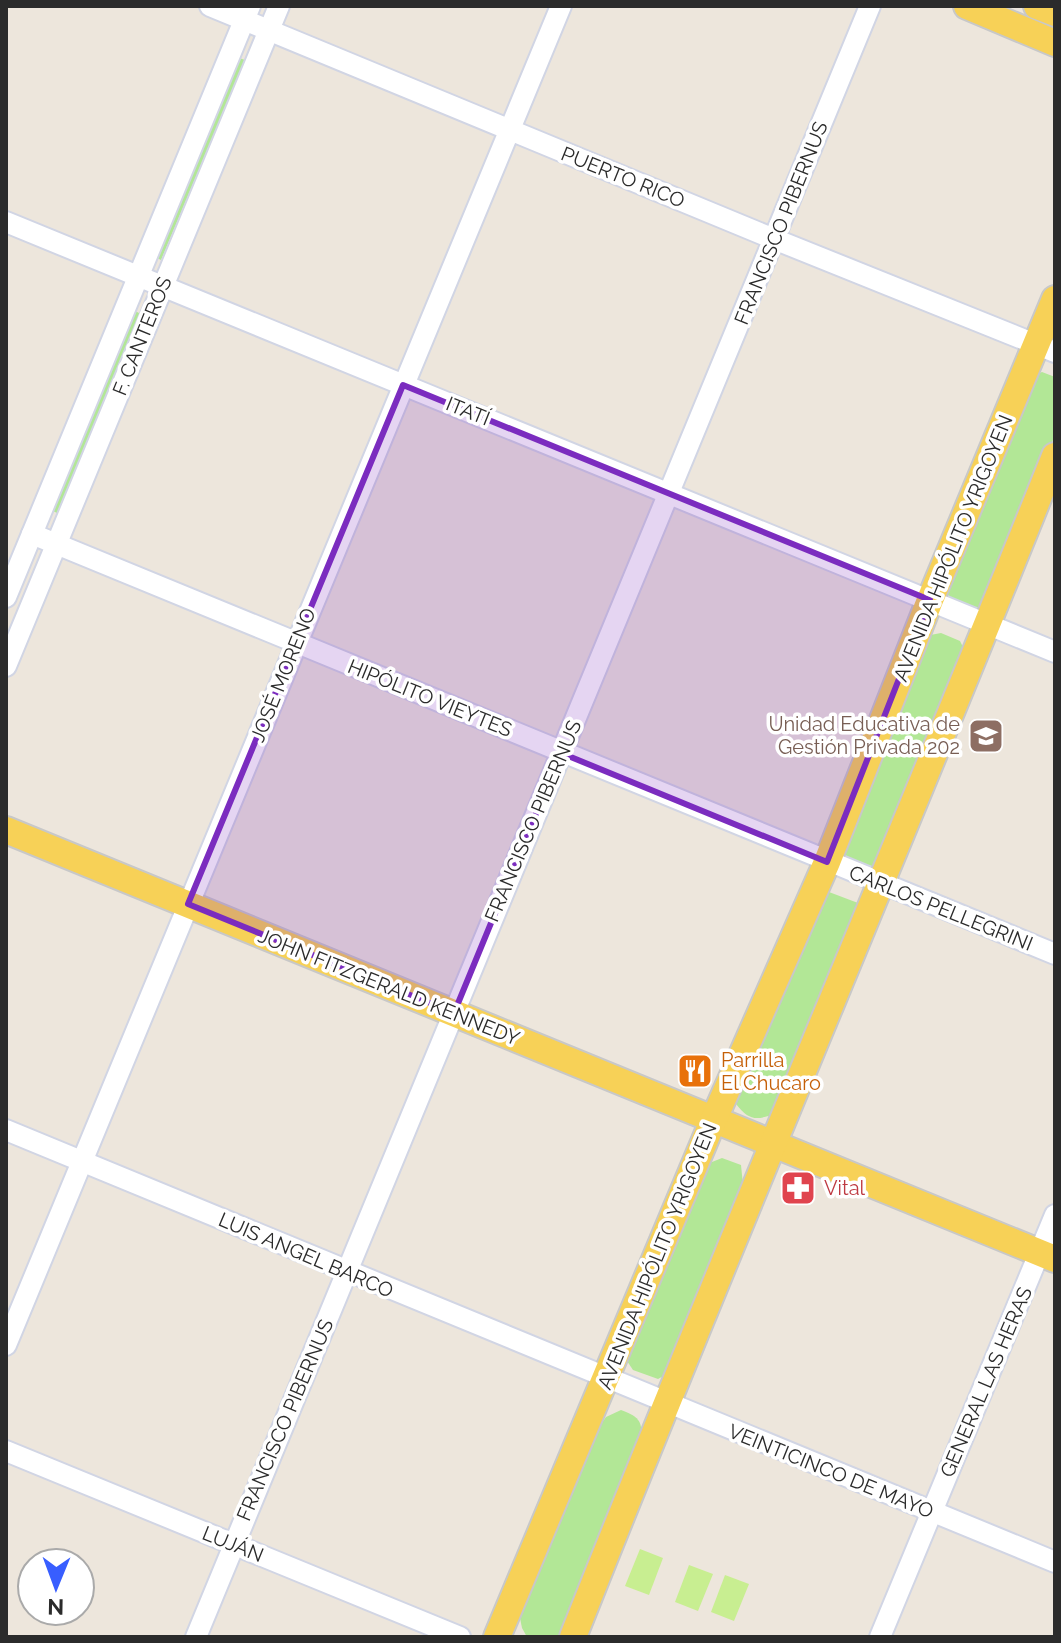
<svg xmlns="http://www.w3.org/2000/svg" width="1061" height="1643" viewBox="0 0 1061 1643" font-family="Raleway,sans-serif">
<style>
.green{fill:#b2e796}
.pitch{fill:#c8ee91}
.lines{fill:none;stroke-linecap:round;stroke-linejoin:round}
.minor-casing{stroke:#d1d5e4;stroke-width:24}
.major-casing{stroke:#c8c8c8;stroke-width:30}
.minor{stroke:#fff;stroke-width:20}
.major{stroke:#f7d157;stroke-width:26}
.marked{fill:#7b2cbf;fill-opacity:0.2;stroke:#7b2cbf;stroke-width:6;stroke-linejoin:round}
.labels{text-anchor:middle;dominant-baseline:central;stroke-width:7;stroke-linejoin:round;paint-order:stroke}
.street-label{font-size:20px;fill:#2b2b2b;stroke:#fff}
.education-label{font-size:20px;fill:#785e54;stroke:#fff;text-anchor:end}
.food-label{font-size:20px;fill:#c56008;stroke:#fff;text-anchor:start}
.health-label{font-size:20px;fill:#be3a42;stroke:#fff;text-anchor:start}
</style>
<rect width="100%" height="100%" fill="#ede6dc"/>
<g class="green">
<polygon points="239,58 245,60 161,260 155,257"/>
<polygon points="135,311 141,314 57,513 51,510"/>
<polygon points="1042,372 1055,377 1055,435 986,605 976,611 947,597 945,586 1032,376"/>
<path d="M 941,633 L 960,641 L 964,649 L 877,865 C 863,870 846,862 838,851 L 925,636 Z"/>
<path d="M 829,892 L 858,903 L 859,913 L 778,1113 C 757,1120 750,1122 736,1104 L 818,897 Z"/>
<polygon points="722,1158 741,1165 743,1185 669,1373 658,1379 633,1370 625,1358 707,1164"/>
<path d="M 621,1410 C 638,1416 643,1421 641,1439 L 562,1637 L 527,1637 L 522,1628 L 519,1613 L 599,1427 L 606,1417 Z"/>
</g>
<g class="pitch">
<polygon points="640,1549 663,1558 649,1595 625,1586"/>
<polygon points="689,1565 713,1574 698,1611 675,1602"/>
<polygon points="725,1575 749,1584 734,1621 711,1612"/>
</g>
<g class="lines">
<defs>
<g id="minor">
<polyline points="210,6 774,239 1055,352"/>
<polyline points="6,222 1055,652"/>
<polyline points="32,534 1055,954"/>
<polyline points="6,597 250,6"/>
<polyline points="6,666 279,6"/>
<polyline points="6,1130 1055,1562"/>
<polyline points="6,1345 561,6"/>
<polyline points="6,1451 460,1637"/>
<polyline points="196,1637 870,6"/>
<polyline points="880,1637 1055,1215"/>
</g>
<g id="major">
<polyline points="967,6 1055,43"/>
<polyline points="1037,6 1055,13"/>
<polyline points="6,830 1055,1259"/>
<polyline points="497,1637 713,1121 827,862 930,600 1055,299"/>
<path d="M 573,1637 C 729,1242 897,851 1055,456"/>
</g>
</defs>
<use href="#minor" class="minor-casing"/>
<use href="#major" class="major-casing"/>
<use href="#minor" class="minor"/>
<use href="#major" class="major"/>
</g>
<path class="marked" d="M 403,385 L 930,600 L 827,862 L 561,753 L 454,1013 L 188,904 Z"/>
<defs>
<symbol id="school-square" viewBox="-11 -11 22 22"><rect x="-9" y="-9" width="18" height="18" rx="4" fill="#8d6e63" stroke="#fff"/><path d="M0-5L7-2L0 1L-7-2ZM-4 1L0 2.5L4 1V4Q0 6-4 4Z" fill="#fff"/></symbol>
<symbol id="restaurant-square" viewBox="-11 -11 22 22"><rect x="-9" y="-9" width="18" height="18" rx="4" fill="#e8710a" stroke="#fff"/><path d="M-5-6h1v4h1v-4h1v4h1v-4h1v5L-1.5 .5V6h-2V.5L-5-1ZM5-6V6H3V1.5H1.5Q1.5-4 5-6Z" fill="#fff"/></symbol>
<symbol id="pharmacy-square" viewBox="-11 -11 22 22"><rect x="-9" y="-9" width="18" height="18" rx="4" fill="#e0444e" stroke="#fff"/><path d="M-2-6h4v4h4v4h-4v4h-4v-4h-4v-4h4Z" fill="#fff"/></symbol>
</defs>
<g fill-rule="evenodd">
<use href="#school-square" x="966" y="716" width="40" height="40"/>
<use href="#restaurant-square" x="675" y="1051" width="40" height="40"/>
<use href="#pharmacy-square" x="778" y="1168" width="40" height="40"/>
</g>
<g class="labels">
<g class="street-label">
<text transform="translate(623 177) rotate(22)">PUERTO RICO</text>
<text transform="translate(781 223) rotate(-68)">FRANCISCO PIBERNUS</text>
<text transform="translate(142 336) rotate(-68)">F. CANTEROS</text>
<text transform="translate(468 411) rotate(22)">ITATÍ</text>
<text transform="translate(953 548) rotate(-68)">AVENIDA HIPÓLITO YRIGOYEN</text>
<text transform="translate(283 675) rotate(-68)">JOSÉ MORENO</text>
<text transform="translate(430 698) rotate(22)">HIPÓLITO VIEYTES</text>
<text transform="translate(533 821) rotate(-67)">FRANCISCO PIBERNUS</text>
<text transform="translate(941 908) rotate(22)">CARLOS PELLEGRINI</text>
<text transform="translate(389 987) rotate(22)">JOHN FITZGERALD KENNEDY</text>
<text transform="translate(306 1255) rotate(23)">LUIS ANGEL BARCO</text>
<text transform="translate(657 1256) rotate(-68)">AVENIDA HIPÓLITO YRIGOYEN</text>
<text transform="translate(986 1382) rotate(-67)">GENERAL LAS HERAS</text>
<text transform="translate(285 1420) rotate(-67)">FRANCISCO PIBERNUS</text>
<text transform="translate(831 1471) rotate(22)">VEINTICINCO DE MAYO</text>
<text transform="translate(233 1544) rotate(22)">LUJÁN</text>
</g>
<g class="education-label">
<text x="960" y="724">Unidad Educativa de<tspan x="960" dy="23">Gestión Privada 202</tspan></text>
</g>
<g class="food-label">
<text x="721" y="1060">Parrilla<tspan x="721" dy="23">El Chucaro</tspan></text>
</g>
<g class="health-label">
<text x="824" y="1188">Vital</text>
</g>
</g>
<rect width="1061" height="1643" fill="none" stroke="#2b2b2b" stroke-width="16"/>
<g transform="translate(56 1587) rotate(181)"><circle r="38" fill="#ffffff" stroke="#aaaaaa" stroke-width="2"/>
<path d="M0-6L14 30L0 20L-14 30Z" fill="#385eff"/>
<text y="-12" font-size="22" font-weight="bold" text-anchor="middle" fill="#2b2b2b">N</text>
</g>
</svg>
